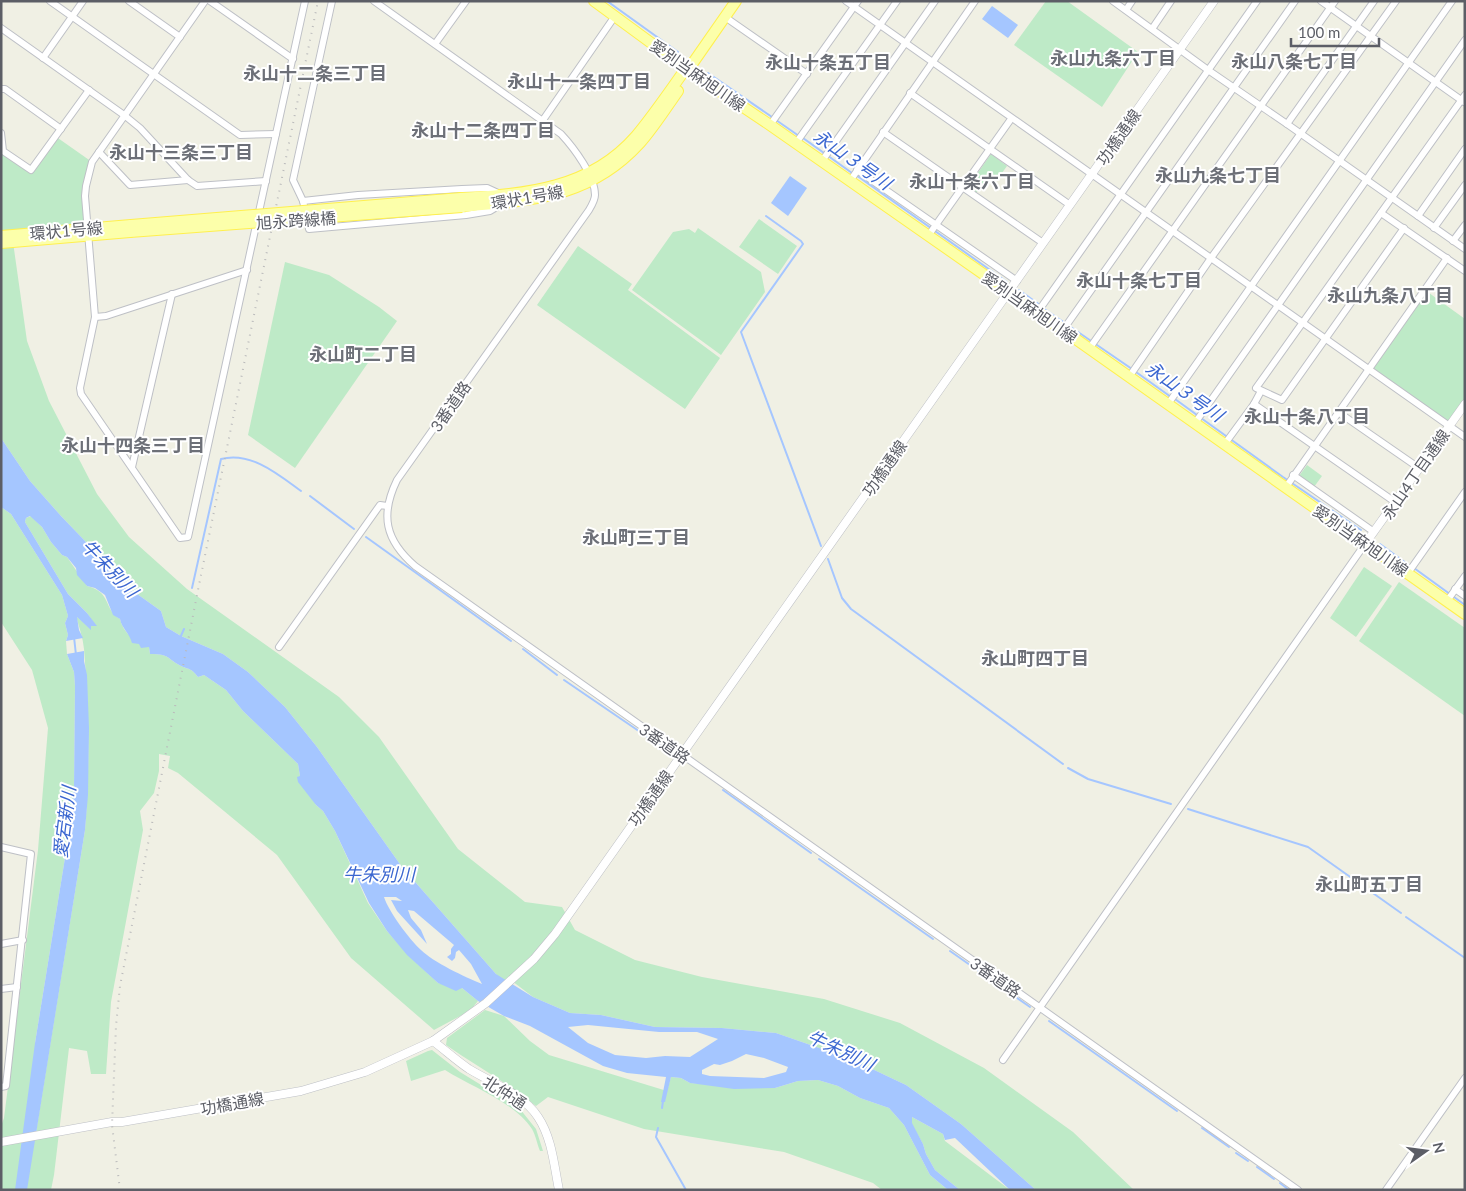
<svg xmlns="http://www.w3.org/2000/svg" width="1466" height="1191" viewBox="0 0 1466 1191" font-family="Lato,'Noto Sans JP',sans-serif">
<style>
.green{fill:#beeac7}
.water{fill:#a5c6ff;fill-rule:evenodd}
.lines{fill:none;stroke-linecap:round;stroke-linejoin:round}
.stream{stroke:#a5c6ff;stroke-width:2}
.minor-casing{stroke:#bec0c6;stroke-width:8}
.tertiary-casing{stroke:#bec0c6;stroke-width:9}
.primary-casing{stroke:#fff04e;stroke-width:12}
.minor{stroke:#fff;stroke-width:6}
.tertiary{stroke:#fff;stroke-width:8}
.primary{stroke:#fcffaa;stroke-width:10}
.rail{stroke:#bababb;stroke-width:2;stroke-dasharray:1 6;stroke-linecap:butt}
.primary-bridge-casing{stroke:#fff04e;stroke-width:12;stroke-linecap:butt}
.primary-bridge{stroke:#fcffaa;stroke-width:10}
.labels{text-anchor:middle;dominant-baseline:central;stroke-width:4;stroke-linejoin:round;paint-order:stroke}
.street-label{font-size:16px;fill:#5c5e66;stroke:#fff}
.neighbourhood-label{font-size:18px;font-weight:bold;fill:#6d7078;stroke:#fff}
.water-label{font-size:18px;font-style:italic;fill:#3a66d0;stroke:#fff}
</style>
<rect width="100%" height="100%" fill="#f0f0e4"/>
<g class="green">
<polygon points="1046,1 1067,1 1138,52 1102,107 1014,45"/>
<polygon points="55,136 92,162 86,186 87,223 13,231 1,236 1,150 31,170"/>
<polygon points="991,154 1007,166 994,184 987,178 976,193 968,187"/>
<polygon points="759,219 797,246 778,274 739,247"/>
<polygon points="698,228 761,272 765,292 721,355 632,290 673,232 689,229 695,233"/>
<polygon points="13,242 27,341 49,401 97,494 129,537 187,589 339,697 379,737 458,849 525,902 562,907 575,930 635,960 702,977 824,999 900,1023 984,1068 1073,1132 1134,1190 1036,1190 961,1124 906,1085 851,1059 776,1033 722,1028 655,1027 601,1015 570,1013 533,997 512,981 505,987 496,974 402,867 317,747 285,707 248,672 223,654 181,636 166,627 161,611 133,591 61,516 30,481 1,438 1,243"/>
<polygon points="578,246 632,284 628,290 720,358 685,409 537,305"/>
<polygon points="285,262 329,275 379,307 397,321 295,468 248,435"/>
<polygon points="1425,290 1465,319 1465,404 1449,426 1368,369"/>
<polygon points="1307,465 1322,476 1314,487 1299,476"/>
<path d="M 1,507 L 11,514 L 62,595 L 68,616 L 65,623 L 68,635 L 66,641 L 67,654 L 74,672 L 75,686 L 74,787 L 70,827 L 35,1043 L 36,1132 L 85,830 C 90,770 89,709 84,649 C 83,638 79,627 76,616 L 91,629 L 91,626 L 96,626 L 87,613 L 68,594 L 25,522 L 26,518 L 31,516 L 42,527 L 51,542 L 62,555 L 67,557 L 87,586 C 112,592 103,609 120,619 C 123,633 136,643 149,647 L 150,654 C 170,654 166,658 181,666 C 190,670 191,668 198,677 L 204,675 L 226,690 L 243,711 L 298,764 L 300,776 L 316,805 L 323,811 L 335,831 L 368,903 L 387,931 L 408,955 L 438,983 L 462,988 L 478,1001 L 473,1007 L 462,1015 L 434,1030 L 351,958 L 277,855 L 178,773 L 168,768 L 170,756 L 159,754 L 159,771 L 154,793 L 140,811 L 143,830 L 111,1002 L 106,1074 L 91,1074 L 87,1051 L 69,1048 L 54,1175 L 51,1190 L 1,1190 L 1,1126 L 4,1118 L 38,850 L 48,728 L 32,670 L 1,622 Z"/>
<polygon points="1364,567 1392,586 1356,637 1330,618"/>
<polygon points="1399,582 1465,628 1465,716 1359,641"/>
<path d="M 485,1010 L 504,1016 L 530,1041 L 549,1055 L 667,1091 L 671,1077 L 681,1078 L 690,1083 L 775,1088 L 798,1081 L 818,1080 L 838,1086 L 860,1098 L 889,1108 L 904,1125 L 930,1175 L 948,1190 L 882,1190 L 873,1183 L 784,1152 L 644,1129 L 548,1097 L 536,1106 C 508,1083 476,1066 446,1045 L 447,1038 Z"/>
<path d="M 432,1050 L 460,1072 L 520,1109 L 536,1129 L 543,1151 L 540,1151 C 537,1144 536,1136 532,1129 C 514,1102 472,1087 445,1070 L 411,1081 L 406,1061 L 428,1051 Z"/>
<polygon points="912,1117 943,1134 945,1141 1010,1190 960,1190 935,1170 926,1154 923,1144 911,1123"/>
</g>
<g class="water">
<polygon points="992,6 1018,25 1008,38 982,19"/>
<polygon points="790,176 807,188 788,216 771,203"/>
<path d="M 1,438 L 30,481 L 61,516 L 133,591 L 161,611 L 166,627 L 181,636 L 223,654 L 248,672 L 285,707 L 317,747 L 402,867 L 496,974 L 533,997 L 570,1013 L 601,1015 L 655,1027 L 722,1028 L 776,1033 L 851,1059 L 906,1085 L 961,1124 L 1036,1190 L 1010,1190 L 955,1138 L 945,1140 L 943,1134 L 912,1117 L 912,1123 L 923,1144 L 926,1154 L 935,1170 L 960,1190 L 948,1190 L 930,1175 L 904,1125 L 889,1108 L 860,1098 L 838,1086 L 818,1080 L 798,1081 L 775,1088 L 734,1089 L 690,1083 L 681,1078 L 671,1077 L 665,1102 L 661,1102 L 666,1077 L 627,1073 L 603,1066 L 530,1026 L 504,1016 L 478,1001 L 462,988 L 456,991 L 438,983 L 407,955 L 387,931 L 369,903 L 335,831 L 323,811 L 316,805 L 298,782 L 297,777 L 300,776 L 298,764 L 243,711 L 226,690 L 204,675 L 198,677 C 191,668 190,670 181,666 C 166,658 170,654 150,654 L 149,647 L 141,648 L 139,644 L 132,643 C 129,632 122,629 120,619 L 113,615 L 105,595 L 95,588 L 87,586 L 77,575 L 76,568 L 67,557 L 62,555 L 51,542 L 42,527 L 30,516 L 26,518 L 25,522 L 68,594 L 87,613 L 97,626 L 91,626 L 91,630 L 77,617 L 79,630 L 83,638 L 66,641 L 68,635 L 65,623 L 68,616 L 62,595 L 11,514 L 1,507 ZM 384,897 L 396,897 L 402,901 L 391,900 L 397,911 L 427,944 L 421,930 L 411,918 L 408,910 L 414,911 L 454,945 L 451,949 L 451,954 L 447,957 L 452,961 L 455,958 L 456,952 L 459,950 L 471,964 L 482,984 C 465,977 433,962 421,950 C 409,939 389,912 384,897 ZM 588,1025 L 659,1032 L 697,1032 L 718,1039 L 690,1057 L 665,1056 L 646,1058 L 615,1055 L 588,1043 L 568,1027 ZM 746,1054 L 764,1058 L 788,1067 L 786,1072 L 764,1078 L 710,1076 L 702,1074 L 702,1070 L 714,1064 L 720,1065 L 732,1061 Z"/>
<polygon points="84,651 84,661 87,675 89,728 88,795 85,830 27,1190 15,1190 35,1043 70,827 74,787 75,686 74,672 67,654"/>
</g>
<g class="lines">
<g class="stream">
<polyline points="607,1 678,52"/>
<polyline points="708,73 772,117"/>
<polyline points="776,120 799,136"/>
<polyline points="803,138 852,173"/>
<polyline points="856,175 1007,282"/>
<polyline points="766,216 801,241 803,244 741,332 821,546"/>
<polyline points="1019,290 1040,305"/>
<polyline points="1043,308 1132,369"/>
<polyline points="1136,372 1171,397"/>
<polyline points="1175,399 1197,415"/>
<polyline points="1201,418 1283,477 1361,530"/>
<polyline points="310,496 354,529"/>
<polyline points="366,537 511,641"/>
<polyline points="1380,544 1410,566"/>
<polyline points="828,559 842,598 851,609 1063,764"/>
<polyline points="1414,568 1465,605"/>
<path d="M 192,588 L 221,459 C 251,451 279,475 301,491"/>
<polyline points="74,637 76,655"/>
<polyline points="180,638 184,629"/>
<polyline points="523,649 557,675"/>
<polyline points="564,680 671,753"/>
<polyline points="1068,768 1088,779 1171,804"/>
<polyline points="723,790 811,853"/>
<polyline points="1188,809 1308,847 1401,913"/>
<polyline points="819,859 933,939"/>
<polyline points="1406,917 1465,958"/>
<polyline points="950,951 1030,1007"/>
<polyline points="1049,1021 1177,1111"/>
<polyline points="662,1108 663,1101"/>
<polyline points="658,1128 656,1137 686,1190"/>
<polyline points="1202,1128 1229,1147"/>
<polyline points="1236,1153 1248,1161"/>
<polyline points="1257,1167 1274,1179"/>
<polyline points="1280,1183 1289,1190"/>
</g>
<defs>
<g id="minor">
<polyline points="50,1 240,135 276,134"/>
<polyline points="129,1 180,37"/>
<polyline points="205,1 92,162 86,186 85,196 95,317 80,388 81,394 180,538 188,537 305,1"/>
<polyline points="210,1 293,59"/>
<polyline points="332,1 293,180 303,201 309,229 466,215 490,211 500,205"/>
<path d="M 374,1 L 561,134 C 574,148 595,176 595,195 C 595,200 592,205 589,210 L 397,480 C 380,515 385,540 415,566 L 1298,1190"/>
<polyline points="846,1 1465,437"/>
<polyline points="1113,1 1208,70 1287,124 1465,249"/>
<polyline points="1321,1 1464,102"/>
<polyline points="1126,10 1132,1"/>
<polyline points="725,17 807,74"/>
<polyline points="1,28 124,115 140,128 188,180 197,186 266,181"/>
<polyline points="1152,29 1171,1"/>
<polyline points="435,44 466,1"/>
<polyline points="43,58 83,1"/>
<polyline points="1,89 5,89 61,129"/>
<polyline points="910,93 1070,205"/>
<polyline points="543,120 615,16"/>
<polyline points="1287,124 1374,1"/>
<polyline points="770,125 858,1"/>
<polyline points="883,132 1043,243"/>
<polyline points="1,133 3,151 31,170 89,90"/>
<polyline points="796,143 897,1"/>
<polyline points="99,152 130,185 188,180"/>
<polyline points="822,161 935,1"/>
<polyline points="857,170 1017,281"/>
<polyline points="850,181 975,1"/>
<polyline points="303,201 358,195 462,189 487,188 500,194"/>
<polyline points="1381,213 1465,271"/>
<polyline points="1418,216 1465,149"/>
<polyline points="1404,228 1282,400 1256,388 1465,95"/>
<polyline points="1434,228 1465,185"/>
<polyline points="928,236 1011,119"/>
<polyline points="1453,241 1465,225"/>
<polyline points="1037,313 1257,1"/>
<polyline points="95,317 106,316 247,270"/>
<polyline points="1063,330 1295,1"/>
<polyline points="1089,349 1335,1"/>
<polyline points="1129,377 1211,258 1396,1"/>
<polyline points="1168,404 1452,1"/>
<polyline points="1254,404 1261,391"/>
<polyline points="1338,412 1419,468"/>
<polyline points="1195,423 1465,40"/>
<polyline points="1224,445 1254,404 1395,502"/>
<polyline points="132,467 172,294"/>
<polyline points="1293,475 1374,532"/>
<polyline points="1286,487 1447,258"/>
<polyline points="1408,573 1465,492"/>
<polyline points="1455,589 1465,596"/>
<polyline points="1447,601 1465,576"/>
<polyline points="279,647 380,505 387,506"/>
<polyline points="1,847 31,854 6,1086 1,1087"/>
<polyline points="1,944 23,940"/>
<polyline points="1,989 17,987"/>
<polyline points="1003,1060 1365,544"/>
<polyline points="1386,1190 1465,1078"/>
</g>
<g id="tertiary">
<polyline points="1365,544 1465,404"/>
<path d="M 433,1041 C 445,1050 457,1061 469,1069 C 492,1083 523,1094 538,1117 C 552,1138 554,1165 559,1190"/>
<polyline points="1,1142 112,1122 122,1122 301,1091 365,1072 433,1041 486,1003 534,959 555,934 1214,1"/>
</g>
<g id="primary">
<polyline points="594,1 688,70 770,125 1009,292 1465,614"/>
<path d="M 461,198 C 526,194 590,189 636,136 C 652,117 667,95 682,74 L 688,70 L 736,1"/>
<path d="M 462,207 C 531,200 589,199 640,143 C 654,127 666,108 678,91"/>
<polyline points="1,236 131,225"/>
<polyline points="1,243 130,232"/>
</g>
</defs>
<use href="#minor" class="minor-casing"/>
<use href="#tertiary" class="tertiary-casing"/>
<use href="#primary" class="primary-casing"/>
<use href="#minor" class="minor"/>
<use href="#tertiary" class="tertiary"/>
<use href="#primary" class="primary"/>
<polyline class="rail" points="120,1190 112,1125 116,1026 120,986 199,585 318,1"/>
<defs>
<g id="primary-bridge">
<polyline points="131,225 461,198"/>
<polyline points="130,232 462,207"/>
</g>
</defs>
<use href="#primary-bridge" class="primary-bridge-casing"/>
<use href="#primary-bridge" class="primary-bridge"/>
</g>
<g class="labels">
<g class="street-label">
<text transform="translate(698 75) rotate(35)">愛別当麻旭川線</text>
<text transform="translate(1118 137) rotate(-55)">功橋通線</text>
<text transform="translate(527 197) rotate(-10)">環状1号線</text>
<text transform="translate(296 220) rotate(-4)">旭永跨線橋</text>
<text transform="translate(66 230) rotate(-5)">環状1号線</text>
<text transform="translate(1030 307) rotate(35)">愛別当麻旭川線</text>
<text transform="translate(450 406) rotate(-55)">3番道路</text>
<text transform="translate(884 468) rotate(-55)">功橋通線</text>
<text transform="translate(1415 474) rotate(-55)">永山4丁目通線</text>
<text transform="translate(1361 540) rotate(35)">愛別当麻旭川線</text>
<text transform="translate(665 743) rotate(35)">3番道路</text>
<text transform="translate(650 798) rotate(-55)">功橋通線</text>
<text transform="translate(996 977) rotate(35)">3番道路</text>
<text transform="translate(505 1092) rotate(33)">北仲通</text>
<text transform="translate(232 1103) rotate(-10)">功橋通線</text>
</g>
<g class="neighbourhood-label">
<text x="1113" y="58">永山九条六丁目</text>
<text x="1294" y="61">永山八条七丁目</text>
<text x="828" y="62">永山十条五丁目</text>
<text x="315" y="73">永山十二条三丁目</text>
<text x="579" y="81">永山十一条四丁目</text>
<text x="483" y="130">永山十二条四丁目</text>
<text x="181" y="152">永山十三条三丁目</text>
<text x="1218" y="175">永山九条七丁目</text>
<text x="972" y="181">永山十条六丁目</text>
<text x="1139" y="280">永山十条七丁目</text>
<text x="1390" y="295">永山九条八丁目</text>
<text x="363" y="354">永山町二丁目</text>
<text x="1307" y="416">永山十条八丁目</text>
<text x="133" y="445">永山十四条三丁目</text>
<text x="636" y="537">永山町三丁目</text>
<text x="1035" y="658">永山町四丁目</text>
<text x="1369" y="884">永山町五丁目</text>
</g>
<g class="water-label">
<text transform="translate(853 159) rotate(35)">永山３号川</text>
<text transform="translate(1185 391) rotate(35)">永山３号川</text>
<text transform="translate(110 568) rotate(46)">牛朱別川</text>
<text transform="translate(64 822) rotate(-83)">愛宕新川</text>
<text x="379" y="874">牛朱別川</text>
<text transform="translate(841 1050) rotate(25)">牛朱別川</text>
</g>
</g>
<rect width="1466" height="1191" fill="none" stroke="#5c5e66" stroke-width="5"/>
<g transform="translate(1426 1151) rotate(76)" stroke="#ffffff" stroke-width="4" paint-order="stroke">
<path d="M0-4L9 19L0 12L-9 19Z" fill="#5c5e66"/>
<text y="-8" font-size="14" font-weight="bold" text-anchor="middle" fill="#5c5e66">N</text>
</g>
<path d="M1291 38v8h88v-8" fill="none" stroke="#5c5e66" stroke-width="2.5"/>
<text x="1298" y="38" font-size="15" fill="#5c5e66" stroke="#ffffff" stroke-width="4" paint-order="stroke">100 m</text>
</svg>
